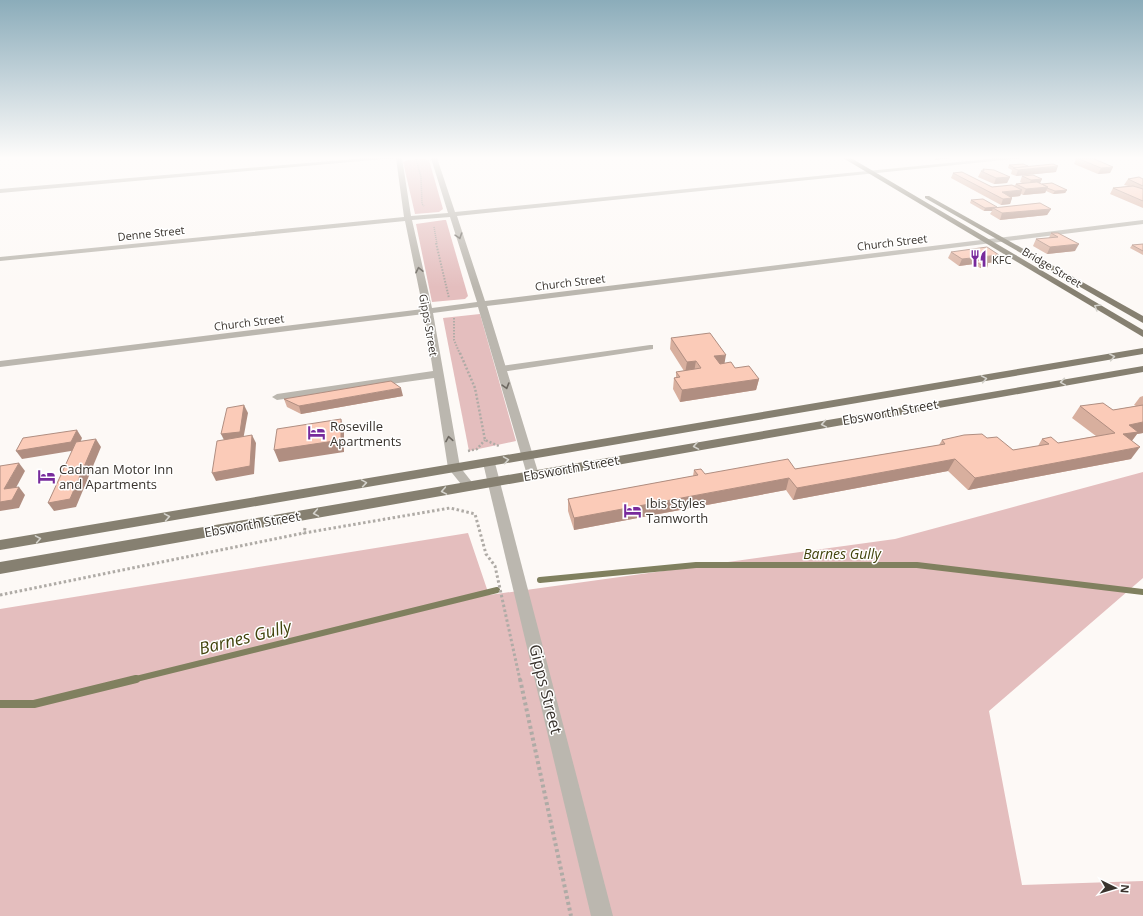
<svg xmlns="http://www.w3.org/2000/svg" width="1143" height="916" viewBox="0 0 1143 916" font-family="'Open Sans',sans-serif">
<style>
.green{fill:#e4bebe}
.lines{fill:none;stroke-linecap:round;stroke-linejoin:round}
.stream-far1{stroke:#80805f;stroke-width:6}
.stream{stroke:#80805f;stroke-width:8}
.path-far4{stroke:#afaba6;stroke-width:1.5;stroke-dasharray:1 1;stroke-linecap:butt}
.path-far3{stroke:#afaba6;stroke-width:2;stroke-dasharray:1.5 1.5;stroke-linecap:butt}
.path-far2{stroke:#afaba6;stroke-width:2.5;stroke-dasharray:2 2;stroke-linecap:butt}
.path-far1{stroke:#afaba6;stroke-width:3;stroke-dasharray:2.5 2.5;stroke-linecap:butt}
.path{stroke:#afaba6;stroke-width:4;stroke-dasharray:3 3;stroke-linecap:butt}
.lane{fill:#bbb7af;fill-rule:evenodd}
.street{fill:#bbb7af;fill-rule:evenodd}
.primary{fill:#868071;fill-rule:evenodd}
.wall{fill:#d8af9e}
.shaded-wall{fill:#b08e81}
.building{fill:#fbcbb8;stroke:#b08e81}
.oneway{stroke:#6d6861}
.oneway2{stroke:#d5d3cd}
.labels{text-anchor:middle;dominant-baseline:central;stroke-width:3;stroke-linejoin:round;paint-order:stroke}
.far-street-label{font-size:11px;fill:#39332d;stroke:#fff}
.far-poi-label{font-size:11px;fill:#39332d;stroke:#fff;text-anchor:start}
.street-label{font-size:13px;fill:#39332d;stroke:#fff}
.poi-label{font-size:13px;fill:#39332d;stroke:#fff;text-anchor:start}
.water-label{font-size:14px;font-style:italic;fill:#42430c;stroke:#fff}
.near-street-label{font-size:16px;fill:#39332d;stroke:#fff}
.near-water-label{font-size:17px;font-style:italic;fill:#42430c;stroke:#fff}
</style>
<rect width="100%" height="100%" fill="#fdf9f6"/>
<g class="green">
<polygon points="424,159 429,160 443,209 439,212 415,214 403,162 407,160"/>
<polygon points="444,220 446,220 468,296 465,299 432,302 416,224"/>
<polygon points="480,314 516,441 469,451 443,318"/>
<polygon points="1143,472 1143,578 989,711 1022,885 1143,881 1143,916 0,916 0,609 468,533 489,595 895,539"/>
</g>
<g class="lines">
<g class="stream-far1">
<polyline points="540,580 696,565 917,565 1143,592"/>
<polyline points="132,680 497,590"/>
</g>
<polyline class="stream" points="0,704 34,704 136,679"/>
<g class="path-far4">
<polyline points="416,159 421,177 422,204 424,206"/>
<polyline points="434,227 437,244"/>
</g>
<g class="path-far3">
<polyline points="436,243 449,298"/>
<polyline points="454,318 454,340 460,354"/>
</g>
<g class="path-far2">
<polyline points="460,353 475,388 485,440 499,446"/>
<polyline points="468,451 477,449 485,440"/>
</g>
<g class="path-far1">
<polyline points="305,528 304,533 450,508 475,514 486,554 495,566 520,680"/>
<polyline points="0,595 304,533"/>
</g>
<polyline class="path" points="520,679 571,916"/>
<polygon class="lane" points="650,345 653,345 653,349 501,372 497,369 501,366"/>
<g class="street">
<polygon points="366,158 396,158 0,193 0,189"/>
<path d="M 396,158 L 402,158 L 411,216 L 448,213 L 431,158 L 437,158 L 455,212 L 998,158 L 1024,158 L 457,216 L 485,301 L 1143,220 L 1143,224 L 487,306 L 539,475 L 537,478 L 529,478 L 527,475 L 478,307 L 433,313 L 460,467 L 475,486 L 473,489 L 465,489 L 448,468 L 434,378 L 277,400 L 272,397 L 277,394 L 433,371 L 424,314 L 0,367 L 0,361 L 423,309 L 405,221 L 0,261 L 0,257 L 404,217 ZM 450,217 L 477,302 L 432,308 L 412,220 Z"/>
<polygon points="489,459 493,460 495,463 613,916 591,916 483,463 485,460"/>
</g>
<g class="primary">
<polygon points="843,158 851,158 1143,330 1143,337"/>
<polygon points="925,196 929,196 1143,316 1143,323 925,198"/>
<polygon points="1143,348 1143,354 0,550 0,540"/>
<polygon points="1143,366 1143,372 0,574 0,562"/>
</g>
</g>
<g class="wall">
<polygon points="1076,158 1113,167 1110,173 1098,174 1074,164"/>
<polygon points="1009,165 1028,166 1056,172 1016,176 1011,174 1012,170 1008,168"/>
<polygon points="983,169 1010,177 1007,183 994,184 978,177 981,171 982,171"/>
<polygon points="953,173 992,187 1014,186 1016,184 1022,183 1020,182 1022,176 1042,179 1040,183 1042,184 1067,190 1065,193 1053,194 1046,191 1045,193 1023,195 1021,194 1020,196 1011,197 1012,198 1010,204 1001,205 951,178"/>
<polygon points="1128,179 1143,179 1143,208 1110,194 1113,188 1128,186 1124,185"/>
<polygon points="971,200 996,208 1051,209 1047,215 1000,220 990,214 992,211 984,211 970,203"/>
<polygon points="1051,233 1058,233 1075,251 1047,254 1033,246 1036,239 1049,238"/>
<polygon points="1143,244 1143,255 1130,248 1132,245"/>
<polygon points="951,252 996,262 986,263 988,264 987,268 980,268 974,264 959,266 948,258"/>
<polygon points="671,338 759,379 756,390 680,402 673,389 674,378 676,377 676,372 684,371 670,349"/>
<polygon points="403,396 301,414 287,407 284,399"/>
<polygon points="1143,396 1143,433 1137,434 1132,441 1131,459 968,490 948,471 793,500 786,490 574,530 568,511 568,499 693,476 694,470 705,474 795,469 939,445 942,440 987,438 1013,450 1038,446 1042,439 1058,443 1096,436 1072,418 1080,406 1113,410 1136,406 1134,405 1140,397"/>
</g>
<g class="shaded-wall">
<polygon points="935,158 950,158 935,160"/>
<polygon points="1058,166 1056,172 1016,176 1018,170"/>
<polygon points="1113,167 1110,173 1098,174 1101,168"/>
<polygon points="1010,177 1007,183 994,184 996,178"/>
<polygon points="1042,179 1039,185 1028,186 1031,180"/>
<polygon points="1048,187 1045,193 1023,195 1026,189"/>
<polygon points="1022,190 1020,196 1002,198 1002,192"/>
<polygon points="1067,190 1065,193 1053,194 1055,191"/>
<polygon points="1012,198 1010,204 1001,205 1003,199"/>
<polygon points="997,207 993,208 992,211 984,211 985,208"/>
<polygon points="1051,209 1047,215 1000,220 1002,213"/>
<polygon points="1079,244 1075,251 1047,254 1050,247"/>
<polygon points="999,255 996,262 979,264 975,261 974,264 959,266 962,259"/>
<polygon points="988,264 987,268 980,268 981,265"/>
<polygon points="726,355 724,366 712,368 714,356"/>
<polygon points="696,361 694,372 685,373 687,362"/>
<polygon points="759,379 756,390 680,402 682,390"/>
<polygon points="401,388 403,396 301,414 299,406"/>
<polygon points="244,405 248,413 243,440 225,442 221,434"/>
<polygon points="341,419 344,431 344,452 279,462 274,450"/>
<polygon points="1143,422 1143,433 1137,434 1130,443 1114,446 1129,425"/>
<polygon points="77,430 82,438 77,450 22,459 16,451"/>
<polygon points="252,435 256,443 254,474 216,481 212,473"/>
<polygon points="96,439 101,447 76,507 54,511 48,503"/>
<polygon points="1140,447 1131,459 968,490 975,478"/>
<polygon points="955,459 948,471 793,500 797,488"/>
<polygon points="19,463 25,471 11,497 4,489"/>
<polygon points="789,478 786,490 574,530 574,518"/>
<polygon points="19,487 25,495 19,508 0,511 0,502"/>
</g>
<g class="building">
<polygon points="1077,158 1092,158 1113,167 1101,168"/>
<polygon points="1023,164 1028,166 1015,168 1009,165"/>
<polygon points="1053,164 1058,166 1018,170 1013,168"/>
<polygon points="983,169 994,170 1010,177 996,178 981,171 984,171"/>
<polygon points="962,172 992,187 1012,185 1022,190 1002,192 1012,198 1003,199 953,173"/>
<polygon points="1033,175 1042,179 1031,180 1022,176"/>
<polygon points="1139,177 1143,179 1143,186 1128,179"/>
<polygon points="1037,182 1048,187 1026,189 1016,184"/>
<polygon points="1052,183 1067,190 1055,191 1047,188 1048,187 1042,184"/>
<polygon points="1133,186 1143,189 1143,201 1113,188"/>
<polygon points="983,199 997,207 985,208 971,200"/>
<polygon points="1040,203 1051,209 1002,213 993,208"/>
<polygon points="1051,233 1058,233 1079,244 1050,247 1036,239 1058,237"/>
<polygon points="1143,244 1143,251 1132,245"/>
<polygon points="987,247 999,255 962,259 951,252"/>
<polygon points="982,260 988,264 981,265 975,261"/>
<polygon points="710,333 726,355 714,356 720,364 731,362 735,368 749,366 759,379 682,390 674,378 680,377 676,372 701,368 696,361 687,362 671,338"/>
<polygon points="391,381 401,388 299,406 284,399"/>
<polygon points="1103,403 1113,410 1143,405 1143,422 1129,425 1138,432 1123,434 1140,447 975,478 955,459 797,488 789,478 574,518 568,499 698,475 694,470 701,469 705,474 788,459 795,469 945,444 942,440 964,435 982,434 987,438 997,437 1013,450 1049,444 1042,439 1051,437 1058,443 1115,433 1080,406"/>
<polygon points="244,405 240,432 221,434 227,408"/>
<polygon points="341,419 341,440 274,450 277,429"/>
<polygon points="77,430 71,442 16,451 23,438"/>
<polygon points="252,435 250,466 212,473 217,441"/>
<polygon points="96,439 70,499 48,503 76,442"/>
<polygon points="19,463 4,489 19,487 12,500 0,502 0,466"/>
</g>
<defs><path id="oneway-chevron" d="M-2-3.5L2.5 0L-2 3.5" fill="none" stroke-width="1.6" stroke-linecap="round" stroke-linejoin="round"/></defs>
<g class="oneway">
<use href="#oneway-chevron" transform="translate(459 236) rotate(72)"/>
<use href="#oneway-chevron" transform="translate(419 270) rotate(-102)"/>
<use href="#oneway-chevron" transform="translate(506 386) rotate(74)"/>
<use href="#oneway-chevron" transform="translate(449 439) rotate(-100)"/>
</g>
<g class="oneway2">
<use href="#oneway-chevron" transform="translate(1097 307) rotate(-149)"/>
<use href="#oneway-chevron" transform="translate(1112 357) rotate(-10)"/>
<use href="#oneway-chevron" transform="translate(984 379) rotate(-10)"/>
<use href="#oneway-chevron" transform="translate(1063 382) rotate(171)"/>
<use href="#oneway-chevron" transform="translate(824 424) rotate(170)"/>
<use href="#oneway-chevron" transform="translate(696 446) rotate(170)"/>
<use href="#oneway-chevron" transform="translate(506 460) rotate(-9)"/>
<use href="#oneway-chevron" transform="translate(364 483) rotate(-9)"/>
<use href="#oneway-chevron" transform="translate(444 491) rotate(170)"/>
<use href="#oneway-chevron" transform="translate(316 513) rotate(170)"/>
<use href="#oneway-chevron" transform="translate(167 517) rotate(-10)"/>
<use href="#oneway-chevron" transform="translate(38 539) rotate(-10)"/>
</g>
<linearGradient id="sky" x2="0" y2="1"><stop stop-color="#8bacba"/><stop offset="0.55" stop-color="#fefcfb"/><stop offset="1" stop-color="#fefcfb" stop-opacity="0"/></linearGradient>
<rect width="1143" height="287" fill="url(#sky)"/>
<defs>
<symbol id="restaurant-bare" viewBox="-9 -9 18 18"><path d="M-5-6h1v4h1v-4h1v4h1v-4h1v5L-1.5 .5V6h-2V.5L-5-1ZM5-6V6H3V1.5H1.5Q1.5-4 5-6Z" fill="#772a9c" stroke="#fff" stroke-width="2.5" paint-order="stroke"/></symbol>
<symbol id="hotel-bare" viewBox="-9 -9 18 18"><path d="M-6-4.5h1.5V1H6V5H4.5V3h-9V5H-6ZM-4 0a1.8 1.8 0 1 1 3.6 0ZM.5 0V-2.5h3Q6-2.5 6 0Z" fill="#772a9c" stroke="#fff" stroke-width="2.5" paint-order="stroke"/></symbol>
</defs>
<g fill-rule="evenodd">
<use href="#restaurant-bare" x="966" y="246" width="25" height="25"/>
<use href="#hotel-bare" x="304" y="420" width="25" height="25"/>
<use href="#hotel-bare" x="34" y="464" width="25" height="25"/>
<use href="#hotel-bare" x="620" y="498" width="25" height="25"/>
</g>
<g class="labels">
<g class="far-street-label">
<text transform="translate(151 233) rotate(-6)">Denne Street</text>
<text transform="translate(892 242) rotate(-7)">Church Street</text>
<text transform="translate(1052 267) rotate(31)">Bridge Street</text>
<text transform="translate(570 282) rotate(-7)">Church Street</text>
<text transform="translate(249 322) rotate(-7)">Church Street</text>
<text transform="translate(429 325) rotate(80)">Gipps Street</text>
</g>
<g class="far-poi-label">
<text x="992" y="259">KFC</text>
</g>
<g class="street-label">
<text transform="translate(890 412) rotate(-10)">Ebsworth Street</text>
<text transform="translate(571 468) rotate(-10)">Ebsworth Street</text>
<text transform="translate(252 524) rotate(-10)">Ebsworth Street</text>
</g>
<g class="poi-label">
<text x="330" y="426">Roseville<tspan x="330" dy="15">Apartments</tspan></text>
<text x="59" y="469">Cadman Motor Inn<tspan x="59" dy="15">and Apartments</tspan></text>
<text x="646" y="503">Ibis Styles<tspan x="646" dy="15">Tamworth</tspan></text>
</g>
<g class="water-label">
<text x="842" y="553">Barnes Gully</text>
</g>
<g class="near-street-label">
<text transform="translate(546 689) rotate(76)">Gipps Street</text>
</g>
<g class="near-water-label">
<text transform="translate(245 637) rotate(-14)">Barnes Gully</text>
</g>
</g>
<g transform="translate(1115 888) rotate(95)" stroke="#ffffff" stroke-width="3" paint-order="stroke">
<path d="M0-3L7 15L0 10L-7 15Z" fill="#39332d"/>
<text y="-6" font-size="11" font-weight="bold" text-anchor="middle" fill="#39332d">N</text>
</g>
</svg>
